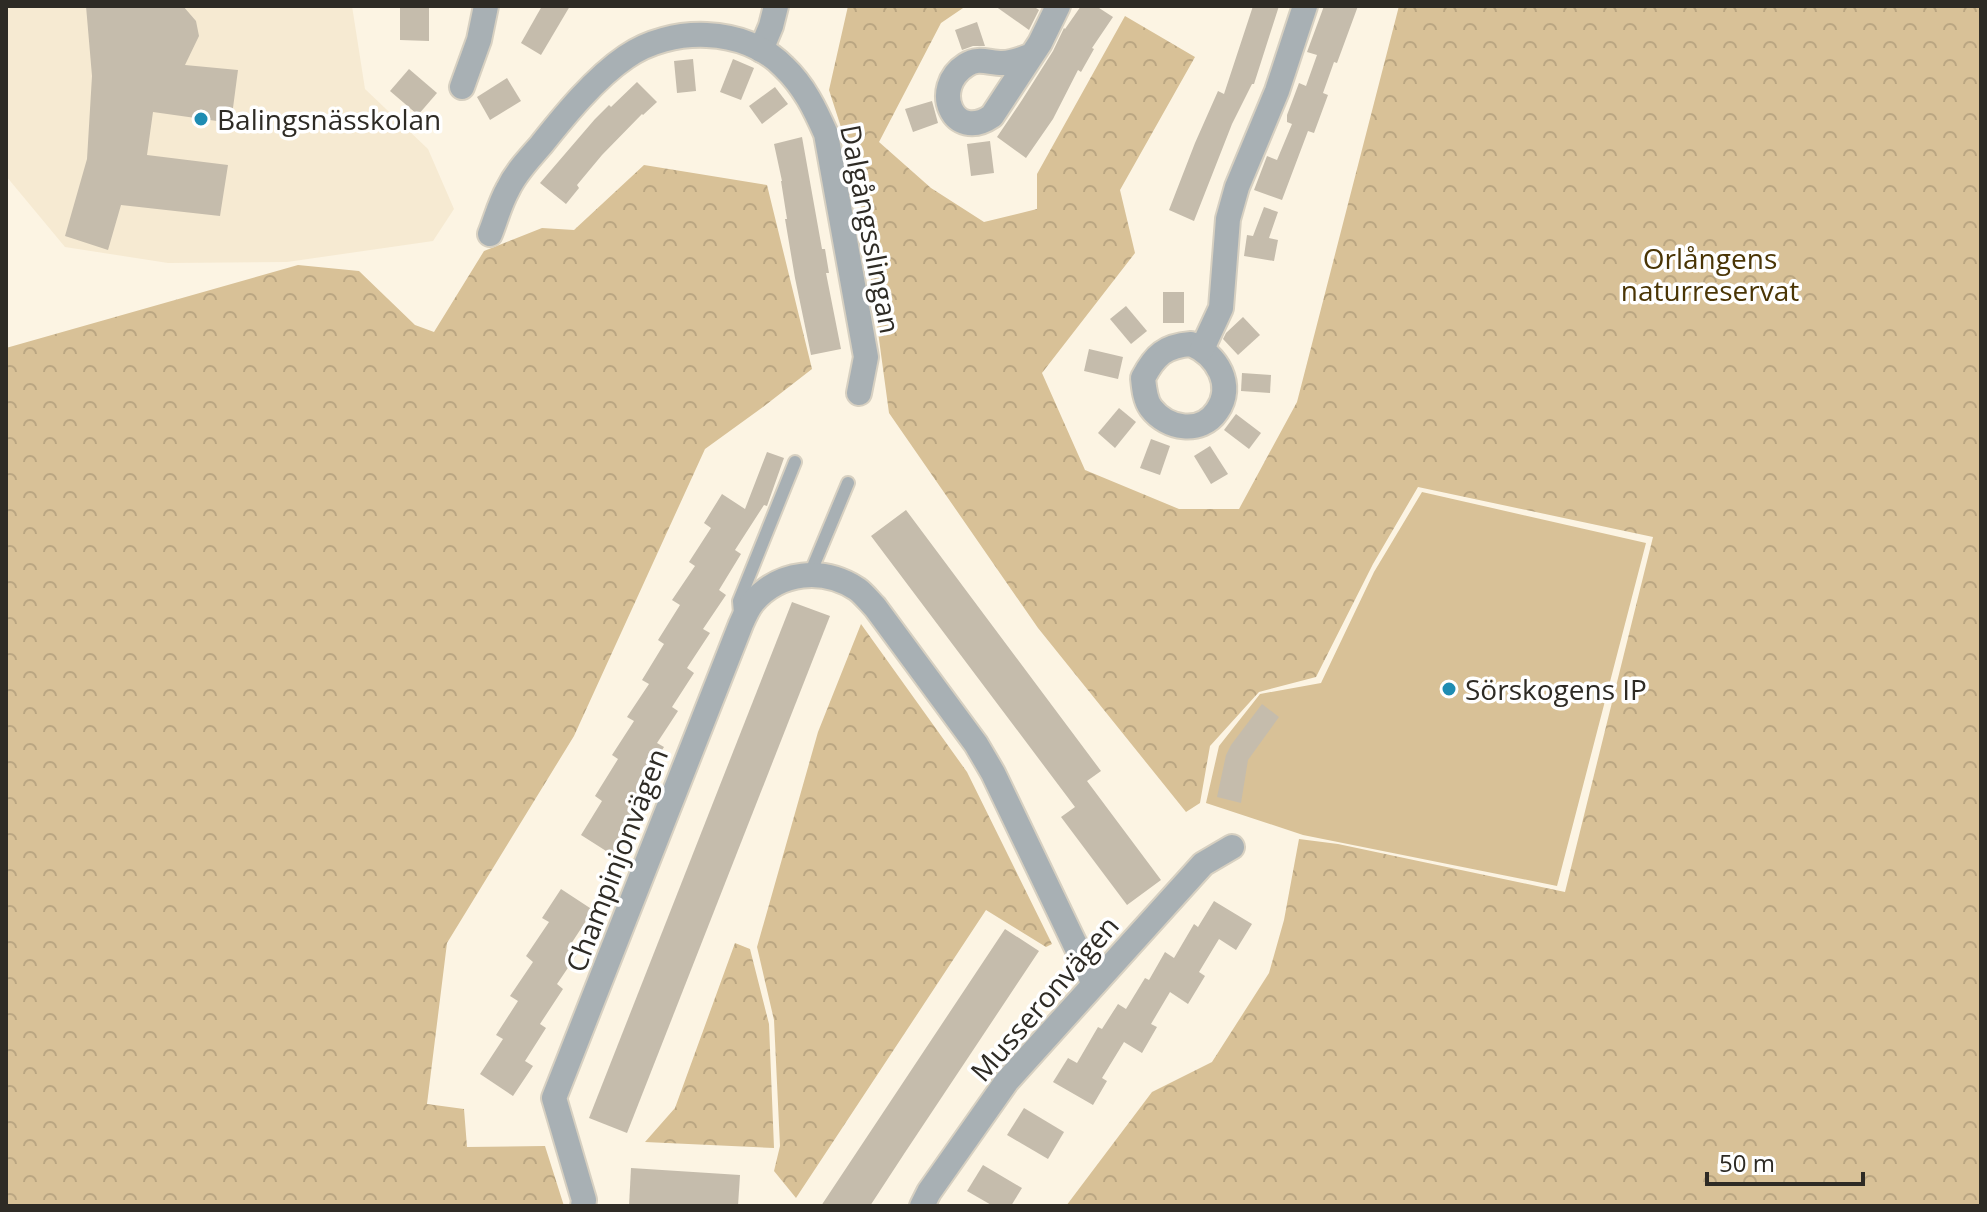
<svg xmlns="http://www.w3.org/2000/svg" width="1987" height="1212" viewBox="0 0 1987 1212" font-family="'Open Sans',sans-serif">
<style>
.built{fill:#f6ead2}
.forest{fill:url(#forest-crowns)}
.pitch{fill:#d8c197}
.building{fill:#c5bcac}
.lines{fill:none;stroke-linecap:round;stroke-linejoin:round}
.service-casing{stroke:#d7d0c1;stroke-width:16}
.minor-casing{stroke:#d7d0c1;stroke-width:28}
.service{stroke:#a8b0b4;stroke-width:12}
.minor{stroke:#a8b0b4;stroke-width:24}
.poi-dot{fill:#1e8cb2;stroke:#fff;stroke-width:3}
.labels{text-anchor:middle;dominant-baseline:central;stroke-width:7;stroke-linejoin:round;paint-order:stroke}
.poi-label{font-size:28px;fill:#2e2b25;stroke:#fff;text-anchor:start}
.street-label{font-size:28px;fill:#2e2b25;stroke:#fff}
.park-label{font-size:28px;fill:#4a3505;stroke:#fff}
</style>
<defs>
<pattern id="forest-crowns" width="20" height="18" patternUnits="userSpaceOnUse" patternTransform="scale(2)"><rect width="20" height="18" fill="#d8c197"/><path d="M2 6a3 3 0 1 1 6 0M12 15a3 3 0 1 1 6 0" fill="none" stroke="#baa682"/></pattern>
</defs>
<rect width="100%" height="100%" fill="#fcf4e3"/>
<polygon class="built" points="6,6 352,6 365,89 428,149 454,209 433,241 287,262 168,263 65,247 6,176"/>
<g class="forest">
<polygon points="848,6 966,6 941,23 879,142 931,188 984,222 1037,209 1037,174 1125,16 1195,57 1120,190 1135,253 1042,373 1085,470 1179,509 1239,509 1297,402 1399,6 1981,6 1981,1206 1066,1206 1152,1092 1212,1062 1269,973 1284,920 1299,839 1338,844 1565,892 1653,537 1418,487 1373,564 1316,677 1259,692 1210,746 1200,803 1186,812 1038,628 889,413 857,177 829,90"/>
<polygon points="644,165 767,185 812,369 763,407 705,449 574,736 447,943 427,1104 464,1109 467,1147 545,1146 564,1206 6,1206 6,348 298,265 359,271 415,325 434,332 484,251 542,228 574,230"/>
<polygon points="861,624 967,772 1052,944 1046,947 986,910 796,1198 774,1171 780,1146 774,1020 757,947 818,732"/>
<polygon points="735,943 750,949 769,1024 774,1148 645,1142 675,1108"/>
</g>
<polygon class="pitch" points="1422,492 1646,543 1557,886 1303,835 1206,803 1219,746 1260,694 1321,683 1374,572"/>
<g class="building">
<polygon points="86,6 183,6 196,21 199,36 185,65 238,70 231,123 153,112 147,155 228,165 220,216 121,205 108,250 65,236 87,159 92,76"/>
<polygon points="400,6 429,6 429,41 400,40"/>
<polygon points="542,6 570,6 541,55 521,43"/>
<polygon points="995,6 1033,6 1039,10 1029,30"/>
<polygon points="1081,6 1096,6 1113,17 1092,48 1094,49 1081,72 1078,70 1053,119 1026,158 997,137 1022,100 1053,51 1064,28 1065,29"/>
<polygon points="1253,6 1279,6 1254,84 1252,84 1232,124 1194,221 1169,210 1195,143 1218,91 1224,94"/>
<polygon points="1324,6 1358,6 1337,63 1334,62 1323,93 1328,95 1314,133 1308,131 1282,200 1254,190 1267,156 1277,160 1292,124 1287,122 1287,115 1299,83 1306,86 1317,55 1307,52"/>
<polygon points="977,22 985,46 973,46 962,50 955,30"/>
<polygon points="693,59 696,91 677,93 674,61"/>
<polygon points="733,59 754,68 741,100 720,92"/>
<polygon points="409,69 437,93 418,115 390,91"/>
<polygon points="507,78 521,101 490,120 477,97"/>
<polygon points="637,82 657,102 643,115 642,114 602,155 577,185 579,188 566,204 540,183 595,119 609,105 611,107"/>
<polygon points="775,87 788,104 762,124 749,106"/>
<polygon points="932,101 938,123 913,132 905,109"/>
<polygon points="802,137 822,249 825,249 829,273 826,273 841,349 811,355 795,278 785,219 787,219 781,181 782,181 774,144"/>
<polygon points="990,141 994,173 971,176 967,144"/>
<polygon points="1264,207 1278,212 1269,238 1278,240 1274,261 1244,256 1247,235 1253,236"/>
<rect x="1163" y="292" width="21" height="31"/>
<polygon points="1126,306 1147,331 1131,344 1110,319"/>
<polygon points="1243,317 1260,335 1238,355 1223,339 1226,333"/>
<polygon points="1089,349 1123,357 1118,379 1084,371"/>
<polygon points="1242,373 1271,375 1270,393 1241,391"/>
<polygon points="1119,408 1136,422 1115,448 1098,433"/>
<polygon points="1236,414 1261,433 1249,449 1224,430"/>
<polygon points="1151,439 1170,446 1160,475 1140,468"/>
<polygon points="1210,446 1228,474 1211,484 1194,456"/>
<polygon points="767,452 784,458 767,506 764,505 735,550 741,554 719,590 726,595 703,629 710,633 687,668 694,673 672,707 678,711 657,743 664,747 641,784 648,788 627,821 634,825 614,856 581,835 602,801 595,796 618,759 612,755 634,721 627,717 649,684 642,680 664,644 658,640 680,605 672,600 695,566 689,562 711,528 704,523 722,494 745,509"/>
<polygon points="906,510 1101,771 1087,781 1161,880 1127,905 1061,817 1075,807 871,536"/>
<polygon points="792,602 830,616 627,1133 589,1118"/>
<polygon points="1262,704 1279,717 1248,760 1241,803 1217,797 1226,755 1231,745"/>
<polygon points="561,889 593,910 571,944 580,950 557,984 563,989 540,1024 546,1028 525,1061 533,1066 513,1096 480,1074 503,1039 496,1035 518,1001 510,996 533,962 526,956 549,922 542,918"/>
<polygon points="1214,901 1252,924 1236,950 1219,939 1199,972 1205,976 1188,1004 1170,992 1151,1024 1157,1027 1142,1053 1124,1042 1102,1078 1107,1081 1093,1105 1053,1082 1068,1058 1077,1063 1098,1027 1102,1029 1118,1004 1126,1009 1145,978 1149,980 1165,952 1174,958 1194,924 1198,927"/>
<polygon points="1005,929 1039,951 904,1154 870,1206 821,1206"/>
<polygon points="1024,1108 1064,1132 1048,1159 1007,1135"/>
<polygon points="983,1165 1022,1188 1011,1206 993,1206 967,1191"/>
<polygon points="631,1168 740,1175 738,1206 629,1206"/>
</g>
<g class="lines">
<defs>
<g id="service">
<polyline points="810,574 848,483"/>
<polyline points="740,613 739,601 795,462"/>
</g>
<g id="minor">
<polyline points="761,50 771,26 776,6"/>
<path d="M 1032,55 C 1022,59 1013,63 1002,63 C 989,63 978,57 966,65 C 930,88 953,143 992,116 L 1040,43 L 1058,6"/>
<polyline points="462,87 479,40 486,6"/>
<path d="M 490,234 C 496,219 500,203 508,189 C 516,172 529,159 541,145 C 564,116 595,78 626,57 C 670,26 745,26 784,67 C 804,86 815,109 826,134 L 866,357 L 859,393"/>
<path d="M 1191,344 C 1217,355 1235,385 1217,411 C 1201,435 1167,429 1151,408 C 1145,400 1144,388 1143,378 C 1155,355 1165,346 1191,344 Z"/>
<polyline points="1202,349 1221,308 1228,219 1237,187 1277,91 1305,6"/>
<path d="M 583,1206 L 584,1200 L 554,1098 L 741,624 C 744,617 748,608 753,602 C 780,571 823,567 857,589 C 864,594 869,601 875,607 L 976,744 L 993,773 L 1094,984"/>
<polyline points="922,1206 929,1192 1007,1081 1203,864 1232,847"/>
</g>
</defs>
<use href="#service" class="service-casing"/>
<use href="#minor" class="minor-casing"/>
<use href="#service" class="service"/>
<use href="#minor" class="minor"/>
</g>
<g class="poi-dot">
<circle cx="201" cy="119" r="8"/>
<circle cx="1449" cy="689" r="8"/>
</g>
<g class="labels">
<g class="poi-label">
<text x="217" y="119">Balingsnässkolan</text>
<text x="1465" y="689">Sörskogens IP</text>
</g>
<g class="street-label">
<text transform="translate(871 229) rotate(79)">Dalgångsslingan</text>
<text transform="translate(616 860) rotate(-69)">Champinjonvägen</text>
<text transform="translate(1044 998) rotate(-49)">Musseronvägen</text>
</g>
<g class="park-label">
<text x="1710" y="258">Orlångens<tspan x="1710" dy="32">naturreservat</tspan></text>
</g>
</g>
<rect width="1987" height="1212" fill="none" stroke="#2e2b25" stroke-width="16"/>
<path d="M1707 1172v12h156v-12" fill="none" stroke="#2e2b25" stroke-width="4"/>
<text x="1719" y="1172" font-size="24" fill="#2e2b25" stroke="#ffffff" stroke-width="6" paint-order="stroke">50 m</text>
</svg>
